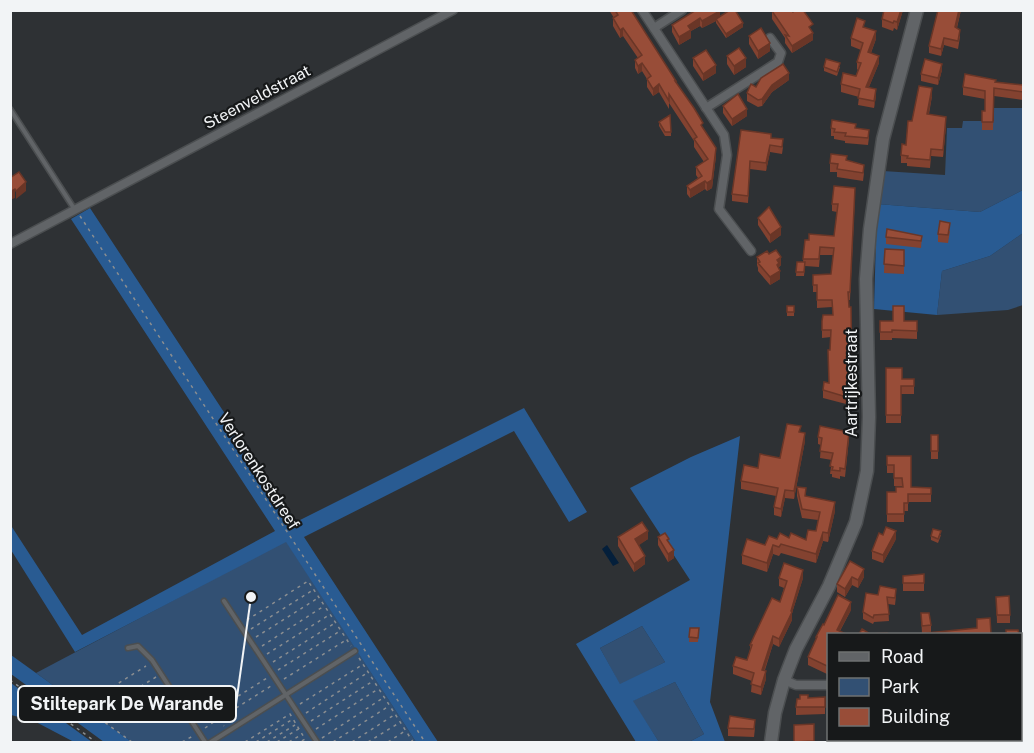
<svg xmlns="http://www.w3.org/2000/svg" width="1034" height="753" viewBox="0 0 1034 753" font-family="'Public Sans',sans-serif">
<style>
.green{fill:#325073}
.forest{fill:#295b92;fill-rule:evenodd}
.water{fill:#041f3b}
.lines{fill:none;stroke-linecap:round;stroke-linejoin:round}
.lane-casing{stroke:#4b4e50;stroke-width:7}
.street-casing{stroke:#4b4e50;stroke-width:11}
.secondary-casing{stroke:#4b4e50;stroke-width:15}
.path{stroke:#8b8e91;stroke-width:1.5;stroke-dasharray:3 4.5;stroke-linecap:butt}
.lane{stroke:#616467;stroke-width:4}
.street{stroke:#616467;stroke-width:8}
.secondary{stroke:#616467;stroke-width:12}
.wall{fill:#834230}
.shaded-wall{fill:#6a3627}
.building{fill:#984d38;stroke:#6a3627;stroke-width:1.5}
.labels{text-anchor:middle;dominant-baseline:central;stroke-width:4.5;stroke-linejoin:round;paint-order:stroke}
.street-label{font-size:16px;fill:#f2f4f6;stroke:#17191a}
.leader{fill:none;stroke:#f2f4f6;stroke-width:2}
.callout-dot{fill:#f2f4f6;stroke:#17191a;stroke-width:2}
.callout{fill:#17191a;stroke:#f2f4f6;stroke-width:2}
.callout-label{font-size:18px;text-anchor:middle;font-weight:bold;fill:#f2f4f6}
</style>
<rect width="100%" height="100%" fill="#2e3134"/>
<g class="green">
<polygon points="994,108 1023,108 1023,190 980,212 877,204 883,171 945,175 947,128 962,128 963,121 994,121"/>
<polygon points="1023,233 1023,305 1008,310 937,315 942,271 990,256"/>
<polygon points="286,541 416,742 132,742 36,673"/>
<polygon points="642,626 665,662 620,685 600,648"/>
<polygon points="675,682 704,734 689,742 659,742 632,701"/>
<polygon points="1021,737 1023,737 1023,742 922,742 1020,740"/>
</g>
<g class="forest">
<polygon points="1023,190 1023,233 990,256 942,271 937,315 874,309 877,204 980,212"/>
<polygon points="90,208 296,522 524,408 587,512 569,522 514,431 304,537 438,742 416,742 286,542 75,652 11,550 10,524 82,635 275,531 71,219"/>
<path d="M 740,436 L 710,702 L 725,742 L 689,742 L 704,734 L 675,682 L 633,701 L 659,742 L 636,742 L 576,644 L 690,580 L 630,488 L 691,457 ZM 642,626 L 665,662 L 620,684 L 600,648 Z"/>
<polygon points="11,655 132,742 104,742 11,674"/>
<polygon points="11,683 92,742 74,742 34,721 11,715"/>
</g>
<polygon class="water" points="607,545 619,563 613,566 602,549"/>
<g class="lines">
<defs>
<g id="lane">
<polyline points="10,109 75,210"/>
<polyline points="224,601 317,742"/>
<polyline points="128,648 138,646 152,660 205,742"/>
<polyline points="211,742 355,651"/>
</g>
<g id="street">
<polyline points="642,10 724,135 727,155 719,209 751,251"/>
<polyline points="654,28 682,10"/>
<polyline points="706,108 778,62 781,53 770,38"/>
<polyline points="10,244 453,10"/>
<polyline points="1020,677 1024,677"/>
<polyline points="784,680 796,685 828,685"/>
</g>
<polyline id="secondary" points="771,742 775,713 784,680 796,649 829,586 856,522 867,471 869,417 866,279 870,229 883,139 917,10"/>
</defs>
<use href="#lane" class="lane-casing"/>
<use href="#street" class="street-casing"/>
<use href="#secondary" class="secondary-casing"/>
<g class="path">
<polyline points="80,216 425,742"/>
<polyline points="247,620 308,581 351,646"/>
<polyline points="251,629 313,590"/>
<polyline points="256,637 318,598"/>
<polyline points="262,646 324,606"/>
<polyline points="267,654 329,615"/>
<polyline points="359,658 413,742"/>
<polyline points="273,662 335,623"/>
<polyline points="278,670 340,631"/>
<polyline points="284,679 346,640"/>
<polyline points="10,680 96,742"/>
<polyline points="182,696 198,685 224,726"/>
<polyline points="189,703 203,694"/>
<polyline points="300,704 362,665"/>
<polyline points="220,707 225,715 271,686"/>
<polyline points="194,711 208,702"/>
<polyline points="306,713 367,673"/>
<polyline points="96,714 156,677"/>
<polyline points="200,720 267,678"/>
<polyline points="311,721 373,681"/>
<polyline points="205,728 218,719"/>
<polyline points="316,729 378,689"/>
<polyline points="322,738 383,698"/>
<polyline points="132,742 82,706 146,666"/>
<polyline points="182,742 193,736"/>
<polyline points="245,742 290,714 293,719"/>
<polyline points="256,742 293,719 305,739 300,742"/>
<polyline points="267,742 295,725"/>
<polyline points="277,742 300,728"/>
<polyline points="289,742 301,735"/>
<polyline points="333,742 389,706"/>
<polyline points="352,742 394,715"/>
<polyline points="368,742 399,723"/>
<polyline points="388,742 405,731"/>
</g>
<use href="#lane" class="lane"/>
<use href="#street" class="street"/>
<use href="#secondary" class="secondary"/>
</g>
<g class="wall">
<polygon points="609,10 631,10 703,128 716,156 712,188 707,191 705,189 690,198 687,194 687,186 698,178 696,175 696,167 704,162 694,147 694,141 669,103 669,109 659,92 653,96 647,87 647,79 642,71 638,74 635,68 635,60 638,58 623,36 620,38 613,26 613,18 614,18"/>
<polygon points="696,10 720,17 743,27 726,38 716,23 716,21 702,28 700,26 691,31 691,38 679,45 672,32 672,25"/>
<polygon points="884,10 903,10 897,30 894,28 893,31 882,27 882,19"/>
<polygon points="961,10 957,28 960,37 958,49 944,45 941,56 929,53 929,46"/>
<polygon points="772,11 812,32 813,40 792,53 785,43 785,38 772,19"/>
<polygon points="865,27 876,39 871,53 879,63 869,87 876,96 874,108 858,105 859,97 841,92 841,84 856,76 858,70 857,69 857,62 861,50 851,46 851,38"/>
<polygon points="749,36 770,51 758,59 749,44"/>
<polygon points="727,56 746,67 734,75 727,64"/>
<polygon points="693,58 716,73 703,81 693,66"/>
<polygon points="824,67 840,67 837,76 824,71"/>
<polygon points="942,70 938,85 921,81 921,74"/>
<polygon points="789,80 772,92 762,106 758,107 747,101 747,93 756,87"/>
<polygon points="996,82 1023,85 1023,100 994,96 993,130 982,130 982,111 985,111 985,99 963,95 963,87"/>
<polygon points="932,96 929,114 946,125 943,157 931,156 930,168 907,166 907,163 901,163 901,155 906,145 912,121"/>
<polygon points="723,106 747,116 732,126 723,113"/>
<polygon points="670,115 671,136 665,136 659,126 659,122"/>
<polygon points="831,128 856,128 869,137 868,145 845,143 845,141 834,139 834,136 831,136"/>
<polygon points="741,130 771,138 783,147 782,154 770,152 766,171 750,169 748,203 732,201 732,194"/>
<polygon points="847,160 864,173 863,181 837,177 837,172 830,172 830,163"/>
<polygon points="855,196 850,300 849,300 852,390 850,405 823,398 823,390 829,382 831,337 822,338 822,321 833,315 832,307 817,308 817,292 813,292 813,275 831,274 833,255 820,255 819,267 805,266 804,276 796,276 797,262 803,262 805,240 834,236 837,212 832,211 832,204"/>
<polygon points="758,218 781,235 770,243 758,225"/>
<polygon points="950,231 948,243 938,242 938,234"/>
<polygon points="922,236 921,248 886,244 886,237"/>
<polygon points="885,249 904,250 904,274 884,273"/>
<polygon points="769,254 781,265 779,267 780,279 770,285 758,271 758,268 757,265 757,257"/>
<rect x="787" y="306" width="7" height="10"/>
<polygon points="880,321 917,321 917,339 892,338 892,340 880,340"/>
<polygon points="902,379 914,379 914,394 901,394 901,423 886,423 886,415"/>
<polygon points="801,433 805,441 794,499 785,498 781,517 774,515 774,507 776,496 741,489 741,481 758,468 780,458"/>
<polygon points="931,435 938,451 938,459 931,459"/>
<polygon points="818,437 849,439 845,477 840,476 840,479 832,477 832,474 830,474 832,460 820,458 821,445 818,444"/>
<polygon points="887,456 911,487 931,488 931,502 908,502 908,511 904,511 904,522 887,522 887,492 896,492 902,487 902,486 894,486 894,473 887,473"/>
<polygon points="797,487 806,497 835,511 828,542 823,541 816,563 781,553 779,556 773,554 767,572 742,564 742,555 777,539 789,538 806,540 816,531 818,520 802,518 797,496"/>
<polygon points="941,535 938,543 931,540 931,536"/>
<polygon points="618,537 648,539 638,545 645,564 634,572 618,546"/>
<polygon points="658,537 669,543 674,558 668,562 658,545"/>
<polygon points="896,539 883,563 872,559 872,551"/>
<polygon points="850,561 864,577 858,588 852,585 845,597 837,592 837,584"/>
<polygon points="924,574 924,591 903,591 903,576"/>
<polygon points="779,578 803,578 792,613 792,620 779,647 773,644 765,670 766,679 761,695 751,692 752,681 733,674 733,666 747,660 750,650 750,645 780,602 784,588 779,586"/>
<polygon points="878,595 896,596 895,605 888,604 889,621 874,622 873,624 863,619 863,612"/>
<polygon points="996,597 1010,615 1010,623 997,623"/>
<polygon points="851,610 840,631 828,634 827,674 808,665 808,657 816,641 816,637 824,625"/>
<polygon points="921,613 931,625 931,633 922,634"/>
<polygon points="690,628 699,628 698,642 689,642"/>
<rect x="1020" y="636" width="3" height="18"/>
<polygon points="1020,689 1023,696 1023,715 1020,715"/>
<polygon points="796,707 825,707 825,714 796,715"/>
<polygon points="728,728 755,728 754,737 728,736"/>
<rect x="841" y="740" width="9" height="2"/>
</g>
<g class="shaded-wall">
<polygon points="901,10 903,10 897,30 897,22"/>
<polygon points="959,10 961,10 955,35 955,27"/>
<polygon points="720,11 720,19 702,28 702,21"/>
<polygon points="700,18 700,26 691,31 691,38 679,45 679,37 688,26"/>
<polygon points="743,23 743,27 726,38 726,34"/>
<polygon points="623,28 623,36 620,38 620,30"/>
<polygon points="876,31 876,39 868,60 868,52"/>
<polygon points="813,33 813,40 792,53 792,46"/>
<polygon points="944,38 944,45 941,56 941,49"/>
<polygon points="770,43 770,51 758,59 758,51"/>
<polygon points="879,56 879,63 866,94 866,87"/>
<polygon points="746,58 746,67 734,75 734,66"/>
<polygon points="642,63 642,71 638,74 638,66"/>
<polygon points="942,64 942,70 938,85 938,78"/>
<polygon points="716,65 716,73 703,81 703,74"/>
<polygon points="789,73 789,80 772,92 762,106 762,99 772,85"/>
<polygon points="659,84 659,92 653,96 653,89"/>
<polygon points="932,88 932,96 927,122 927,114"/>
<polygon points="876,89 876,96 874,108 874,101"/>
<polygon points="747,109 747,116 732,126 732,119"/>
<polygon points="946,117 946,125 943,157 943,150"/>
<polygon points="770,145 770,152 766,171 766,163"/>
<polygon points="716,148 716,156 712,188 707,191 707,183"/>
<polygon points="705,181 705,189 690,198 690,190"/>
<polygon points="26,182 26,191 16,199 16,191"/>
<polygon points="15,189 15,198 10,200 10,192"/>
<polygon points="781,227 781,235 770,243 770,235"/>
<polygon points="781,257 781,265 779,267 779,271 777,273 777,260"/>
<polygon points="780,271 780,279 770,285 770,277"/>
<polygon points="852,382 852,390 850,405 850,398"/>
<polygon points="805,433 805,441 794,499 794,491"/>
<polygon points="785,490 785,498 781,517 781,509"/>
<polygon points="835,502 835,511 828,542 828,533"/>
<polygon points="648,531 648,539 635,548 635,539"/>
<polygon points="896,531 896,539 883,563 883,555"/>
<polygon points="823,532 823,541 816,563 816,554"/>
<polygon points="773,545 773,554 767,572 767,563"/>
<polygon points="674,550 674,558 668,562 668,554"/>
<polygon points="645,556 645,564 634,572 634,564"/>
<polygon points="864,569 864,577 858,588 858,580"/>
<polygon points="803,570 803,578 792,613 792,620 779,647 779,639 791,611"/>
<polygon points="852,577 852,585 845,597 845,589"/>
<polygon points="851,602 851,610 838,634 837,630"/>
<polygon points="773,636 773,644 762,677 762,670"/>
<polygon points="766,671 766,679 761,695 761,687"/>
</g>
<g class="building">
<polygon points="615,10 631,10 676,81 675,81 694,108 703,123 701,125 716,148 712,180 707,183 705,181 690,190 687,186 702,176 696,167 708,159 694,139 697,137 669,94 669,101 659,84 653,89 647,79 651,76 642,63 638,66 635,60 642,55 623,28 620,30 613,18 618,15"/>
<polygon points="696,10 720,10 720,11 702,21 700,18 688,26 691,30 679,37 672,25"/>
<polygon points="730,10 735,10 743,23 726,34 716,19"/>
<polygon points="774,10 792,10 793,12 796,10 803,10 813,24 809,27 813,33 792,46 785,35 789,36 772,11"/>
<polygon points="884,10 901,10 897,22 894,21 893,23 882,19"/>
<polygon points="938,10 959,10 955,27 960,30 958,41 944,38 941,49 929,46"/>
<polygon points="857,18 865,21 863,27 876,31 868,52 879,56 866,87 876,89 874,101 858,98 860,89 841,84 843,73 856,76 861,63 857,62 863,43 851,38"/>
<polygon points="761,28 770,43 758,51 749,36"/>
<polygon points="739,48 746,58 734,66 727,56"/>
<polygon points="706,50 716,65 703,74 693,58"/>
<polygon points="826,59 840,63 837,72 824,67"/>
<polygon points="925,59 942,64 938,78 921,74"/>
<polygon points="783,64 789,73 772,85 762,99 758,100 747,93 751,84 756,87 761,78"/>
<polygon points="965,74 996,80 995,82 1023,85 1023,92 994,88 993,122 982,122 982,111 985,111 985,91 963,87"/>
<polygon points="919,86 932,88 927,114 946,117 943,150 931,149 930,160 907,158 908,156 901,155 902,144 906,145 908,121 912,121"/>
<polygon points="738,94 747,109 732,119 723,106"/>
<polygon points="670,115 671,132 665,132 659,122"/>
<polygon points="832,120 856,124 855,128 869,130 868,138 845,136 846,133 834,132 835,129 831,128"/>
<polygon points="741,130 771,134 771,138 783,139 782,147 770,145 766,163 750,161 748,196 732,194"/>
<polygon points="831,154 847,156 846,160 864,165 863,173 837,169 838,164 830,163"/>
<polygon points="19,172 26,182 16,191 15,189 10,192 10,178"/>
<polygon points="834,186 855,188 850,292 848,292 849,307 851,307 852,382 850,398 823,390 824,382 829,383 828,350 830,350 831,330 822,330 822,321 823,315 833,315 832,300 817,300 817,285 813,285 813,275 831,274 834,248 820,247 819,259 803,259 805,240 809,240 809,234 834,236 838,204 832,204"/>
<polygon points="769,207 781,227 770,235 758,218"/>
<polygon points="940,221 950,223 948,235 938,234"/>
<polygon points="887,229 922,236 921,241 886,237"/>
<polygon points="885,249 904,250 904,266 884,264"/>
<polygon points="776,250 781,257 777,260 779,263 777,265 780,271 770,277 758,263 760,262 757,257 767,251 769,254"/>
<polygon points="797,262 805,262 804,272 796,272"/>
<rect x="787" y="306" width="7" height="6"/>
<polygon points="893,306 904,306 904,321 917,321 917,331 892,330 892,332 880,332 880,321 893,321"/>
<polygon points="886,368 902,368 902,379 914,379 914,386 901,386 901,415 886,415"/>
<polygon points="787,424 801,426 799,432 805,433 794,491 785,490 781,509 774,507 778,488 741,481 744,465 758,468 760,454 780,458"/>
<polygon points="820,426 849,432 845,469 840,468 840,471 832,470 833,467 830,466 833,453 820,451 822,438 818,437"/>
<rect x="931" y="435" width="7" height="16"/>
<polygon points="887,456 911,456 911,487 931,488 931,494 908,494 908,503 904,503 904,514 887,514 887,492 896,492 896,487 903,487 902,478 894,478 894,465 887,465"/>
<polygon points="797,487 806,488 805,496 835,502 828,533 823,532 816,554 781,544 779,547 773,545 767,563 742,555 747,539 765,545 769,536 777,539 780,533 789,538 791,533 806,540 808,530 816,531 820,512 802,509"/>
<polygon points="642,522 648,531 635,539 645,556 634,564 618,537"/>
<polygon points="886,527 896,531 883,555 872,551 879,533 883,535"/>
<polygon points="933,529 941,531 938,539 931,536"/>
<polygon points="665,533 669,539 667,540 674,550 668,554 658,537"/>
<polygon points="850,561 864,569 858,580 852,577 845,589 837,584"/>
<polygon points="784,563 803,570 791,611 792,612 779,639 773,636 762,670 766,671 761,687 751,684 754,673 733,666 736,657 747,660 752,645 750,645 772,598 780,602 787,581 779,578"/>
<polygon points="924,574 924,583 903,583 903,576"/>
<polygon points="880,586 896,589 895,598 887,597 889,614 874,615 873,618 863,612 866,593 878,595"/>
<polygon points="838,595 851,602 837,630 846,634 828,634 828,664 827,666 808,657 817,637 816,637 823,624 824,625"/>
<polygon points="1009,596 1010,615 997,615 996,597"/>
<polygon points="921,613 929,613 931,625 922,626"/>
<polygon points="990,618 991,634 927,634 927,633 977,628 977,619"/>
<polygon points="690,628 699,628 698,638 689,637"/>
<polygon points="862,629 870,634 887,633 887,634 859,634"/>
<polygon points="1006,630 1018,630 1019,634 1006,634"/>
<rect x="1020" y="636" width="3" height="10"/>
<rect x="1020" y="689" width="3" height="18"/>
<polygon points="800,695 808,695 808,698 825,697 825,707 796,707 797,699 800,699"/>
<polygon points="730,716 755,720 754,729 728,728"/>
<polygon points="814,724 814,741 794,742 794,725"/>
</g>
<g class="labels">
<g class="street-label">
<text transform="translate(257 97) rotate(-28)">Steenveldstraat</text>
<text transform="translate(851 383) rotate(-90)">Aartrijkestraat</text>
<text transform="translate(259 471) rotate(57)">Verlorenkostdreef</text>
</g>
</g>
<path class="leader" d="M251 597L236 704"/>
<circle class="callout-dot" cx="251" cy="597" r="6"/>
<rect class="callout" x="18" y="686" width="218" height="36" rx="6"/>
<g class="callout-label">
<text x="127" y="710">Stiltepark De Warande</text>
</g>
<rect width="1034" height="753" fill="none" stroke="#f2f4f6" stroke-width="24"/>
<rect x="827" y="633" width="195" height="108" fill="#17191a" stroke="#6f7172" stroke-width="1.5"/>
<rect x="839" y="652" width="30" height="9" fill="#616467" stroke="#6f7172" stroke-width="1.5"/>
<text x="881" y="663" font-size="18" fill="#f2f4f6">Road</text>
<rect x="839" y="678" width="30" height="18" fill="#325073" stroke="#6f7172" stroke-width="1.5"/>
<text x="881" y="693" font-size="18" fill="#f2f4f6">Park</text>
<rect x="839" y="708" width="30" height="18" fill="#984d38" stroke="#6f7172" stroke-width="1.5"/>
<text x="881" y="723" font-size="18" fill="#f2f4f6">Building</text>
</svg>
